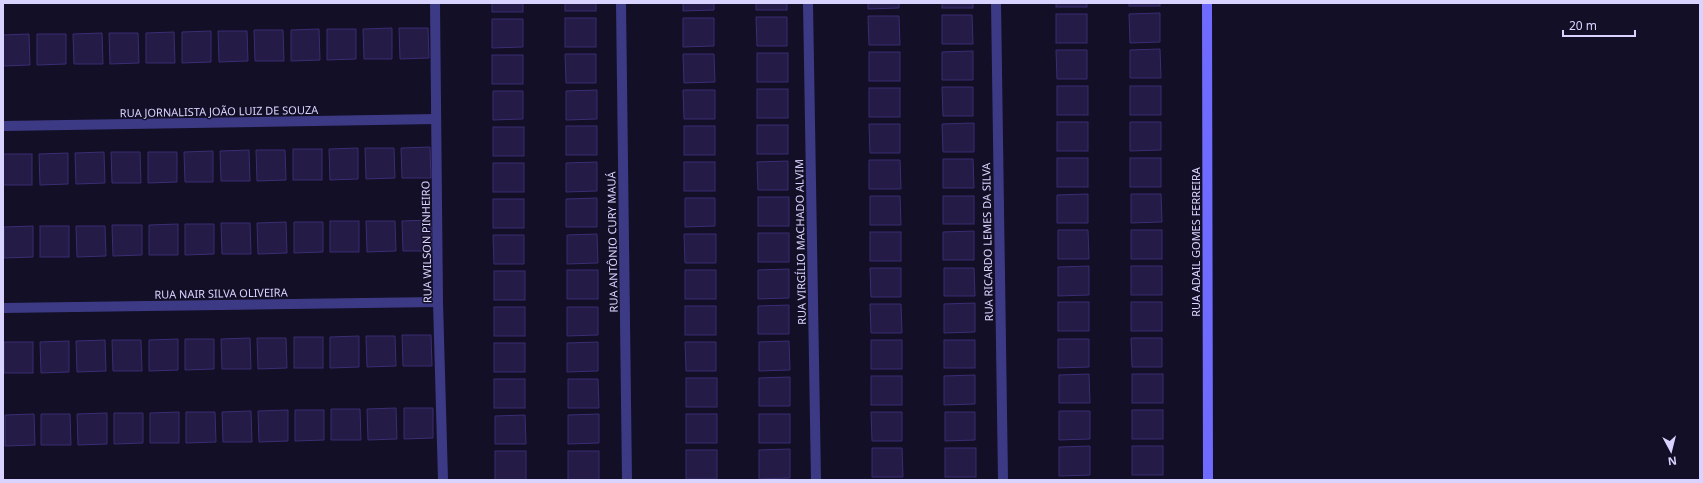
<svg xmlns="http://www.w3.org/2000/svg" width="1703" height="483" viewBox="0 0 1703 483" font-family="'Noto Sans',sans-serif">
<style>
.building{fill:#241b47;stroke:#3b2d73}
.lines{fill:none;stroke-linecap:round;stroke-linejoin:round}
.street{stroke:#3d3a85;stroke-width:10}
.secondary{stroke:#6f6bff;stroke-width:10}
.labels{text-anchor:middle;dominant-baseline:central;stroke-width:3;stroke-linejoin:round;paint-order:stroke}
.street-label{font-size:11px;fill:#d9d4ff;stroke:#130f26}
</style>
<rect width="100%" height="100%" fill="#130f26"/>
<g class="building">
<rect x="492" y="3" width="31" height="9"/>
<rect x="565" y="3" width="31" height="8"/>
<polygon points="683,3 714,3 714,10 683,11"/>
<rect x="756" y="3" width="31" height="7"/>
<polygon points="868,3 899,3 899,8 868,9"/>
<rect x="942" y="3" width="31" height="5"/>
<rect x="1056" y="3" width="31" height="4"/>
<rect x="1129" y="3" width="31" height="3"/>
<polygon points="1160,13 1160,42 1130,43 1129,14"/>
<rect x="1056" y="14" width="31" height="29"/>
<polygon points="942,15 972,15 973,44 942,44"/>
<polygon points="868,16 899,16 900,45 869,45"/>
<polygon points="756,17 787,17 787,46 757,46"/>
<rect x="565" y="18" width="31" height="29"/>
<polygon points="683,18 714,18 714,46 683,47"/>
<polygon points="492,19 523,19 523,47 492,48"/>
<polygon points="392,28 392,59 364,59 363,29"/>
<polygon points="399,28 428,28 429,58 400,59"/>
<polygon points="319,29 320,60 291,61 291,30"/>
<polygon points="327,29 356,29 356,59 327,60"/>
<polygon points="254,30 283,30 284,61 255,61"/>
<polygon points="211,31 211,62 182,63 182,32"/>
<polygon points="218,31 247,31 248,61 219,62"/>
<polygon points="174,32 175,63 146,63 146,33"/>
<polygon points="102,33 103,64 74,64 73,34"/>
<polygon points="109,33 138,33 139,63 110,64"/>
<polygon points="29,34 30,65 3,66 3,35"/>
<polygon points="37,34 66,34 66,64 37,65"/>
<polygon points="1160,49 1161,78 1130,78 1130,50"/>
<polygon points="1056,50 1087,50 1087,79 1057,79"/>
<polygon points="973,51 973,80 942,80 942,52"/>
<rect x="869" y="52" width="31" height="29"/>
<rect x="757" y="53" width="31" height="29"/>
<polygon points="565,54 596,54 596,83 566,83"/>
<polygon points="683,54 714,54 715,82 684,83"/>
<rect x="492" y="55" width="31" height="29"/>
<rect x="1057" y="86" width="31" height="29"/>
<rect x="1130" y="86" width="31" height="29"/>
<polygon points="942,87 973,87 973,116 943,116"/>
<rect x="869" y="88" width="31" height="29"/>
<rect x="757" y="89" width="31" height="29"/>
<polygon points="597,90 597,119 566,120 566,91"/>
<polygon points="683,90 715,90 715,119 684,119"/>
<polygon points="493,91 523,91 523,119 493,120"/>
<rect x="1057" y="122" width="31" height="29"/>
<polygon points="1130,122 1161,122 1161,150 1130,151"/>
<polygon points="974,123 974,152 943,152 942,124"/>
<polygon points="869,124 900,124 900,153 870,153"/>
<rect x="757" y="125" width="31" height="29"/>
<rect x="566" y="126" width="31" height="29"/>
<rect x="684" y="126" width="31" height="29"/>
<rect x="493" y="127" width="31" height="29"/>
<polygon points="430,147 431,178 402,178 401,148"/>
<polygon points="358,148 358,179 330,180 329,149"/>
<polygon points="365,148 394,148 395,178 366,179"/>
<rect x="293" y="149" width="29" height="31"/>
<polygon points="249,150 250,181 221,181 220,151"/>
<polygon points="256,150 285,150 286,180 257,181"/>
<polygon points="213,151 213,182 185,182 184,152"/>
<polygon points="104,152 105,183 76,184 75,153"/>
<polygon points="111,152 140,152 141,183 112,183"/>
<polygon points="148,152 177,152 177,182 148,183"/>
<polygon points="68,153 68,184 40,185 39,154"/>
<rect x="3" y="154" width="29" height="31"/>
<rect x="1057" y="158" width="31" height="29"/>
<rect x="1130" y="158" width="31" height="29"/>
<polygon points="943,159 973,159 974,188 943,188"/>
<polygon points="869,160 900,160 901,189 869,189"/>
<polygon points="788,161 788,190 758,190 757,162"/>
<polygon points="597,162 597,191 566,192 566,163"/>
<rect x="684" y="162" width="31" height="29"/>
<rect x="493" y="163" width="31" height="29"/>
<polygon points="1088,194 1088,223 1057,223 1057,195"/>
<polygon points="1131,194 1161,194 1162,222 1131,223"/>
<polygon points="870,196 900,196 901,225 870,225"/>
<rect x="943" y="196" width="31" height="28"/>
<rect x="758" y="197" width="31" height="29"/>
<polygon points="597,198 597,227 566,227 566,199"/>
<polygon points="685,198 715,198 715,226 685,227"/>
<rect x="493" y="199" width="31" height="29"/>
<polygon points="431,220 432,251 403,251 402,221"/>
<rect x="330" y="221" width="29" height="31"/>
<polygon points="366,221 395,221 396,251 367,252"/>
<polygon points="286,222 287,253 258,254 257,223"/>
<polygon points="294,222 323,222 323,252 294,253"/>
<polygon points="221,223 250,223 251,254 222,254"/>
<polygon points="178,224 178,255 149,255 149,225"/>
<polygon points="185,224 214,224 214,254 185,255"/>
<polygon points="112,225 142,225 142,255 113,256"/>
<polygon points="33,226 33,257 4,258 4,227"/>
<rect x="40" y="226" width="29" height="31"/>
<polygon points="76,226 105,226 106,256 77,257"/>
<polygon points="1058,230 1088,230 1089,259 1058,259"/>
<rect x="1131" y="230" width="31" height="29"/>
<polygon points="974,231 974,260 943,260 943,232"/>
<rect x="870" y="232" width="31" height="29"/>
<rect x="758" y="233" width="31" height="29"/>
<polygon points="597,234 598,263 567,264 567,235"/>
<polygon points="684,234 716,234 716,263 685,263"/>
<polygon points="493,235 524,235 524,264 494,264"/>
<polygon points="1089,266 1089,295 1058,296 1058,267"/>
<rect x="1131" y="266" width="31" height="29"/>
<polygon points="870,268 901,268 901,297 871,297"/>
<polygon points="944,268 974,268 975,296 944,296"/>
<polygon points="789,269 789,298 758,299 758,270"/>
<rect x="567" y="270" width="31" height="29"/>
<rect x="685" y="270" width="31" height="29"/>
<rect x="494" y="271" width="31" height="29"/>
<rect x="1058" y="302" width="31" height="29"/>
<rect x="1131" y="302" width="31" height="29"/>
<polygon points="975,303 975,332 944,333 944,304"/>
<polygon points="870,304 901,304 902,333 871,333"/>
<polygon points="789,305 789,334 758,334 758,306"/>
<rect x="685" y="306" width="31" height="29"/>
<rect x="494" y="307" width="31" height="29"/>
<polygon points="567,307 598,307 598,335 567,336"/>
<polygon points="402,335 431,335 432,366 403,366"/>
<polygon points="359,336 359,367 330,368 330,337"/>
<polygon points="366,336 395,336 396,366 367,367"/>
<rect x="294" y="337" width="29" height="31"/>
<polygon points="250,338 251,369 222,369 221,339"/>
<polygon points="257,338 286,338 287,368 258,369"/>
<polygon points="1131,338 1162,338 1162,367 1132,367"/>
<polygon points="178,339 178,370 149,371 149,340"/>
<polygon points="185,339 214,339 214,369 185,370"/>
<polygon points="1058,339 1089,339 1089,367 1058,368"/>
<polygon points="105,340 106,371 77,372 76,341"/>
<polygon points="112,340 141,340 142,371 113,371"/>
<rect x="871" y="340" width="31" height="29"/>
<rect x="944" y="340" width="31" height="28"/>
<polygon points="69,341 69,372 41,373 40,342"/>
<polygon points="789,341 790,370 759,371 759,342"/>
<rect x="4" y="342" width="29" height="31"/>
<polygon points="598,342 598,371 567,372 567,343"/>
<polygon points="685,342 716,342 716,371 686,371"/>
<rect x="494" y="343" width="31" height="29"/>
<polygon points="1089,374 1090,403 1059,403 1059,375"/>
<rect x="1132" y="374" width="31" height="29"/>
<polygon points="975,375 975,404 944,405 944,376"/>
<rect x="871" y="376" width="31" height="29"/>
<polygon points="790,377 790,406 759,406 759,378"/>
<rect x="686" y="378" width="31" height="29"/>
<rect x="494" y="379" width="31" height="29"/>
<polygon points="568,379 598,379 599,408 568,408"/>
<polygon points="396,408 397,439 368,440 367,409"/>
<polygon points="404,408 433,408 433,438 404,439"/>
<polygon points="331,409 360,409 361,440 331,440"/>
<polygon points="288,410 288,441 259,442 258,411"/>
<polygon points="295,410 324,410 324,440 295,441"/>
<rect x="1132" y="410" width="31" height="29"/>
<polygon points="251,411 252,442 223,442 222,412"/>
<polygon points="1059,411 1090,411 1090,439 1059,440"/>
<polygon points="179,412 179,443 150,443 150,413"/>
<polygon points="186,412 215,412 216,442 186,443"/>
<polygon points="871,412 902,412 902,441 872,441"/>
<polygon points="945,412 975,412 975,440 945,441"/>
<polygon points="107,413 107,444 78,445 77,414"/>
<polygon points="114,413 143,413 143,443 114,444"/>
<polygon points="34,414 35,445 5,446 5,415"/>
<polygon points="41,414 70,414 71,445 41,445"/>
<polygon points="599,414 599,443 568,444 568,415"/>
<rect x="686" y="414" width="31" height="29"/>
<rect x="759" y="414" width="31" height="29"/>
<polygon points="525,415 526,444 495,444 495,416"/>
<polygon points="1090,446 1090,475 1059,476 1059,447"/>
<rect x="1132" y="446" width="31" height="29"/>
<polygon points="872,448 902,448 903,477 872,477"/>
<rect x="945" y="448" width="31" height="29"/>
<polygon points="790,449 790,478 759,479 759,450"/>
<rect x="686" y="450" width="31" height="29"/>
<rect x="495" y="451" width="31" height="29"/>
<rect x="568" y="451" width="31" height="29"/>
</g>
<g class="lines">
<g class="street">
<polyline points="435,3 438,302 443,480"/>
<polyline points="621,3 627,480"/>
<polyline points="808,3 816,480"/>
<polyline points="996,3 1003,480"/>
<polyline points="3,126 436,119"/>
<polyline points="3,308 438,302"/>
</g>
<polyline class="secondary" points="1207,3 1208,480"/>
</g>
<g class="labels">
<g class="street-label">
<text transform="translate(219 111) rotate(-1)">RUA JORNALISTA JOÃO LUIZ DE SOUZA</text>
<text transform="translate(426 242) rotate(-91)">RUA WILSON PINHEIRO</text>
<text transform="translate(612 242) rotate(-91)">RUA ANTÔNIO CURY MAUÁ</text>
<text transform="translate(800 242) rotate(-91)">RUA VIRGÍLIO MACHADO ALVIM</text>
<text transform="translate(987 242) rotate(-91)">RUA RICARDO LEMES DA SILVA</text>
<text transform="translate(1195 242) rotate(-90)">RUA ADAIL GOMES FERREIRA</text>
<text transform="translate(221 293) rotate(-1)">RUA NAIR SILVA OLIVEIRA</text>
</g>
</g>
<rect width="1703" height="483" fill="none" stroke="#d9d4ff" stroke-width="8"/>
<g transform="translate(1671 451) rotate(173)" stroke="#130f26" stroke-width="3" paint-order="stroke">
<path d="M0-3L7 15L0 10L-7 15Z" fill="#d9d4ff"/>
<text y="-6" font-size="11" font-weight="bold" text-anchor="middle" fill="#d9d4ff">N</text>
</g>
<path d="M1563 30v6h72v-6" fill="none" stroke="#d9d4ff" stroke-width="2"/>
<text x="1569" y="30" font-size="12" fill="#d9d4ff" stroke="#130f26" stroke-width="3" paint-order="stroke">20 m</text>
</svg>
